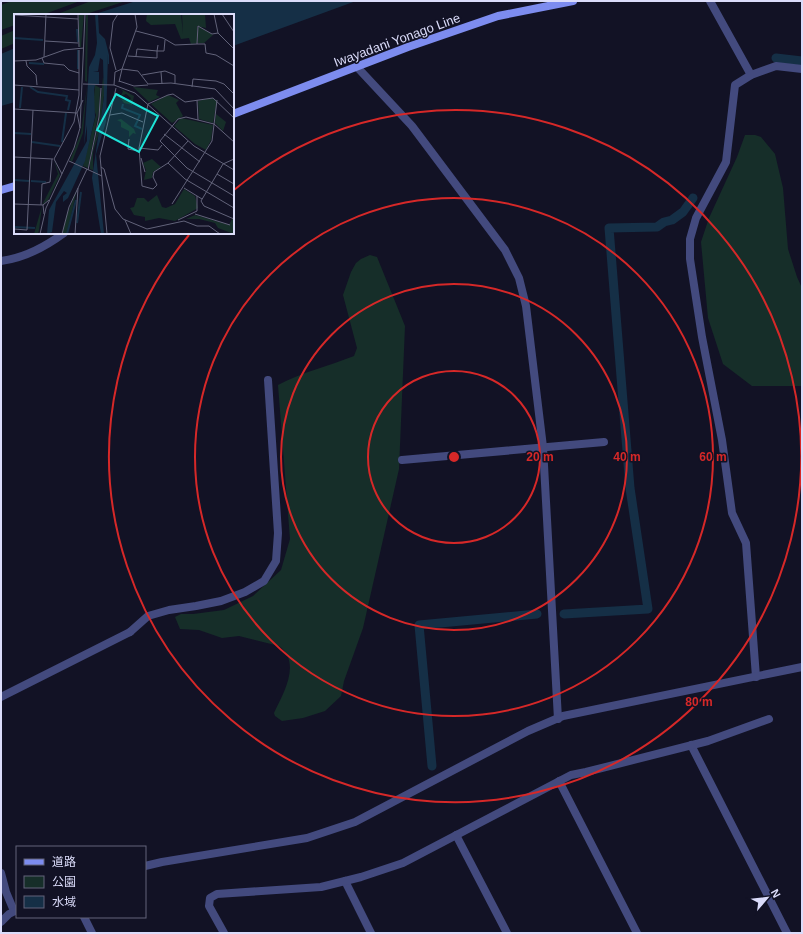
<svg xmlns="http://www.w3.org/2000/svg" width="803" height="934" viewBox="0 0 803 934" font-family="Arial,'Noto Sans JP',sans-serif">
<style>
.green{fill:#162e29}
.water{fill:#152f46}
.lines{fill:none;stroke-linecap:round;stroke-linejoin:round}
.stream{stroke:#152f46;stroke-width:9}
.lane{stroke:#434a7e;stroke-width:8}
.street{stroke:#434a7e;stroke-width:8}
.secondary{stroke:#7d8cef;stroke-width:8}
.ring{fill:none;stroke:#d62828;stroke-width:2}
.labels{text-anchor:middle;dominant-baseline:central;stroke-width:3;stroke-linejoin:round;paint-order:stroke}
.street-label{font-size:13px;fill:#dbdcfa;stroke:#121225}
.inset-river{fill:none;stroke:#152f46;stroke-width:2}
.inset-road{fill:none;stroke:#62637a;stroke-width:1}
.view{fill:#1ee3d8;fill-opacity:0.15;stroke:#1ee3d8;stroke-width:2}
.inset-edge{fill:none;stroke:#dbdcfa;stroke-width:2}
.centre{fill:#d62828;stroke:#121225;stroke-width:2}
.ring-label{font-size:12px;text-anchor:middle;font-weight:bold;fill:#d62828;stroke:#121225;stroke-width:3;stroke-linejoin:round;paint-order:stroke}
</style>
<rect width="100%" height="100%" fill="#121225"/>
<g class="green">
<polygon points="12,1 80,1 42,15 15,15 15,25 1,30 1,5"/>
<polygon points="91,1 126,1 83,15 55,15"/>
<polygon points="15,30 15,43 1,49 1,36"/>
<polygon points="745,135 755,135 761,137 775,154 783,188 788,249 797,277 802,288 802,386 752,386 723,364 708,318 701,242 709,218 737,157"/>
<path d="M 370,255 L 377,257 L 405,326 L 399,469 L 363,628 L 344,681 L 341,696 L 325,711 L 303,718 L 282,721 L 275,716 L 274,713 C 283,694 302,663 279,646 L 239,636 L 222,638 L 199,630 L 180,629 L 175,617 L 181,614 L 193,614 L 224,610 L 253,596 L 281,570 L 290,539 L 278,385 C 302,372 329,366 354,356 L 357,348 L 343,295 L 351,272 L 356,263 L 361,259 Z"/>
</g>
<g class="water">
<polygon points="136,1 356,1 233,46 233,15 92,15"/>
<polygon points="15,48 15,102 1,106 1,54"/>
</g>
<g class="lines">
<g class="stream">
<polyline points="776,58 802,61"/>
<polyline points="564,614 648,609 630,488 609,228 657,227 664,222 672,220 683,212 693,198"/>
<polyline points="432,766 419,625 537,614"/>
</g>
<g class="lane">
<polyline points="710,1 751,75"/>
<path d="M 1,261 C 25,258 45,247 64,233"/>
<polyline points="402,460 604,442"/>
<polyline points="130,632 148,616 169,610 196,606 221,601 245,592 264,581 276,561 278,533 268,380"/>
<polyline points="756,677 746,543 732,513 722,440 702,337 690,259 690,239 696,218 726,162 735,85 751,75 776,66 802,69"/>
<polyline points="691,745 787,933"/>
<polyline points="559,781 637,933"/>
<polyline points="456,835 507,933"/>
<polyline points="345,881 371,933"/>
<polyline points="224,933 209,906 210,898 217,894 321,887 361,877 403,863 571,775 586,772 708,741 769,719"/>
</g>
<g class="street">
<polyline points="357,67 412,126 505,250 519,278 526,306 543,447 558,719"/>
<polyline points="1,697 130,632"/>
<polyline points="145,866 162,862 307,838 355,822 528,731 563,716 802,667"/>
<polyline points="1,873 6,892 14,911"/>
<polyline points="84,917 92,933"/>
<polyline points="1,922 9,914 17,910"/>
</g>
<g class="secondary">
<polyline points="233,114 408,47 498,16 573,1"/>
<polyline points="1,190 15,186"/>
</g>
</g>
<g class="ring">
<circle cx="454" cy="457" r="86"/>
<circle cx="454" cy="457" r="173"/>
<circle cx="454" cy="457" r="259"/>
<path d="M234 190A346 346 0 1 1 189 235"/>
</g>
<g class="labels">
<g class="street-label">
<text transform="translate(397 40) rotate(-20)">Iwayadani Yonago Line</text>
</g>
</g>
<g transform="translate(14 14)">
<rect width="220" height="220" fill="#121225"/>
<path d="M 65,0 L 70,0 L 67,33 L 65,33 ZM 72,0 L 74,0 L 73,68 L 71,67 ZM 133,0 L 167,0 L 169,20 L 168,0 L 191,0 L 192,14 L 183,12 L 183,29 L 177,30 L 175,24 L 167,25 L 161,10 L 137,11 L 132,7 ZM 184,12 L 199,21 L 190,29 L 184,29 ZM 89,63 L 90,67 L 90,82 L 85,119 L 79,138 L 79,156 L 76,155 L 76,148 L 84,113 ZM 81,71 L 86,74 L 85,96 L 74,154 L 69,152 L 82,101 L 79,93 ZM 73,72 L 69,119 L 58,148 L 56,146 L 67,119 ZM 119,73 L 144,76 L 142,81 L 146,83 L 135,88 ZM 105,74 L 120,82 L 118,91 L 110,89 L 107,85 L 115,87 L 117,84 L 112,80 L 107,82 L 109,77 ZM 154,81 L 165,86 L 162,89 L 169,102 L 158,109 L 137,90 ZM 197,84 L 203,86 L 199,109 L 185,105 L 184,87 ZM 202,100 L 212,108 L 209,117 L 201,109 ZM 167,104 L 199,111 L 197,126 L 192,136 L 181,130 L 160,112 ZM 107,105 L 120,115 L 122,120 L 119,119 L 115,123 L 115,117 L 107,113 L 107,108 L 103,106 ZM 138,145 L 147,153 L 139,158 L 138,164 L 130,166 L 132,156 L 129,149 ZM 40,146 L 46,161 L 34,186 L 28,191 L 44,160 ZM 63,175 L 53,220 L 48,220 L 53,201 ZM 170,175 L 181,182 L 184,194 L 161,207 L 145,204 L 131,207 L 131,203 L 120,201 L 116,194 L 120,193 L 123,184 L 130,184 L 134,188 L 143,181 L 148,193 L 152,194 L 161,190 ZM 28,192 L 25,216 L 24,220 L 20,220 ZM 181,201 L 215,211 L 218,205 L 220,206 L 220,220 L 204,214 L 201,209 L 185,205 L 172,205 Z" fill="#162e29"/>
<path d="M 81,0 L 84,0 L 85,19 L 91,25 L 95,41 L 95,50 L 94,50 L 94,40 L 92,108 L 82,140 L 90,220 L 87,220 L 78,164 L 90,83 L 89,46 L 86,44 L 84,57 L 79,57 L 85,58 L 85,71 L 81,71 L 80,76 L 81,103 L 71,147 L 54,184 L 49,188 L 49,182 L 53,179 L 50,177 L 42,188 L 38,218 L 33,220 L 35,196 L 73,127 L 73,111 L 70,131 L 75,53 L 81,41 L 83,29 Z" fill="#152f46"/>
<path class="inset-river" d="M 63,15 L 64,28M 0,24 L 29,26M 64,36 L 64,55M 15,49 L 30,50M 16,73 L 24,78 L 53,82 L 52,86 L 56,87 L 54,96M 109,90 L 108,94 L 126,101 L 124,105M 6,94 L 8,73M 124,106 L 121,112 L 128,115M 0,119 L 17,120M 18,128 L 46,132M 48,128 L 52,99M 0,166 L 15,167M 17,167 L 32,168M 63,209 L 67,178M 0,213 L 21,214M 53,220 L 62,186"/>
<path class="inset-road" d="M 64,0 L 65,33M 121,0 L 123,13 L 108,55 L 124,57 L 134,70 L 157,69 L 201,75 L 220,95M 200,0 L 204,19 L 220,35M 208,0 L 220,18M 0,1 L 64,5M 122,17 L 149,24 L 161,31 L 183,30 L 184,12 L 198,20 L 204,19M 31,27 L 64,29M 183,30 L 191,30 L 192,39 L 202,41 L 220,52M 114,42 L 143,44 L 143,37 L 150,37 L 151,26M 122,42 L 123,35 L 143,37 L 144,31M 30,43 L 32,0M 28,44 L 30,49 L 50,51 L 55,56 L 65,59M 0,47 L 22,46 L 50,36 L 70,34M 12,47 L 13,52 L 22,61 L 23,71M 102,56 L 96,34 L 99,8 L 104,0M 147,58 L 148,70M 128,61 L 151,57 L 161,61 L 161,69M 105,67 L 120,72 L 134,71M 69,70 L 100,71 L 101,58 L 108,55 L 105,68M 0,71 L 65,76M 100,71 L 121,79 L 180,132 L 220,156M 178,73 L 179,65 L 202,67 L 210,70 L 220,80M 183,86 L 184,106M 0,95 L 63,99M 96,101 L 108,99 L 129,108M 66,114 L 63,99 L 69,86M 150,120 L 186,148M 115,125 L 114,135 L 124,137M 220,128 L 200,110 L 172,103 L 164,105 L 146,127 L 173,154 L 220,182M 148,131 L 144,136 L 125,134 L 134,90 L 154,81 L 159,80 L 171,88 L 199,84 L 220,104M 125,134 L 128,172 L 139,175 L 143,171 L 139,163 L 140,158 L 154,149 L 174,127M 0,143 L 39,145M 127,144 L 131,158M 40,145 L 60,108 L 65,81 L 65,36M 40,145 L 48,160M 220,145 L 209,150 L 187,187 L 190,192 L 220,205M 55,147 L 88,162M 154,149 L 171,165 L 220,194M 87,153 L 90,155 L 101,195 L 109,205 L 133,215 L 170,207 L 183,212 L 195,212 L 206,220M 74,156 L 85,103 L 87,74M 203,160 L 220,170M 170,174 L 188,185M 0,190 L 29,191M 158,190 L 198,127 L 203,86M 27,191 L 28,170 L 36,168 L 38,145M 30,200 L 29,191 L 35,186M 181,200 L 216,211M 111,206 L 117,220M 164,206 L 183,197 L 183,182M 0,215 L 13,216 L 19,96M 26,220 L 32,194 L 60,134 L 66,114 L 71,0M 48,220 L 55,193 L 73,155M 61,220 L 64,174M 93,220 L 86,142 L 102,74"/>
<path class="view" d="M 102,80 L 144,102 L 125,138 L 83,116 Z"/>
<rect width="220" height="220" class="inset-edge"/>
</g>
<circle cx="454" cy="457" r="6" class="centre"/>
<g class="ring-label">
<text x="540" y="461">20 m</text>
<text x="627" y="461">40 m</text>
<text x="713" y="461">60 m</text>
<text x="699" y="706">80 m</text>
</g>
<rect width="803" height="934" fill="none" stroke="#dbdcfa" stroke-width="4"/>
<rect x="16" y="846" width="130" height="72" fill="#121225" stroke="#62637a"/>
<rect x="24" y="859" width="20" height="6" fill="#7d8cef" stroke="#62637a"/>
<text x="52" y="866" font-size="12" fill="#dbdcfa">道路</text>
<rect x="24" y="876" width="20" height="12" fill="#162e29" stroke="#62637a"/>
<text x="52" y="886" font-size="12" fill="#dbdcfa">公園</text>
<rect x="24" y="896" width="20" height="12" fill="#152f46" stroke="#62637a"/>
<text x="52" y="906" font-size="12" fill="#dbdcfa">水域</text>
<g transform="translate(767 898) rotate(62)" stroke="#121225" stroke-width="3" paint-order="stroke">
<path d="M0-3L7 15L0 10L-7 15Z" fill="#dbdcfa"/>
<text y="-6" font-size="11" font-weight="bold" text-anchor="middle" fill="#dbdcfa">N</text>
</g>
</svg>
